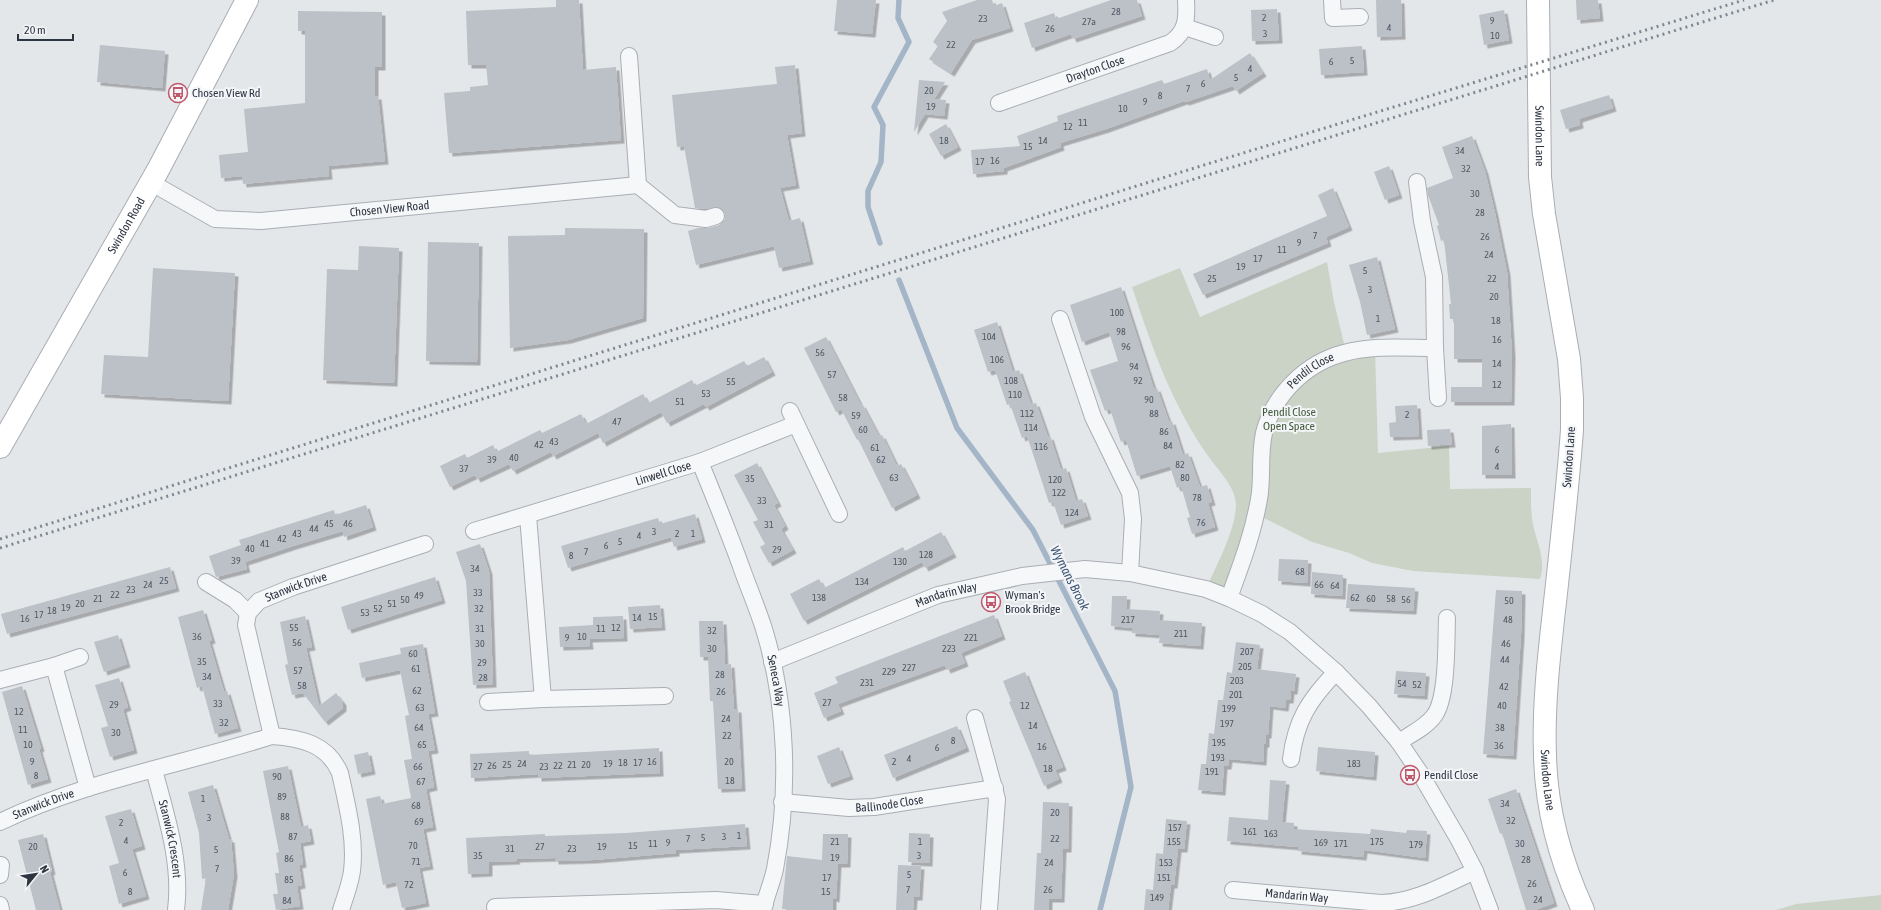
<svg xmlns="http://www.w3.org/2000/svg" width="1881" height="910" viewBox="0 0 1881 910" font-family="'Asap Condensed',sans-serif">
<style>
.green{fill:#cad3c6}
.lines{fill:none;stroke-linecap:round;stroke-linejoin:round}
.stream{stroke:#a3b5c6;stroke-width:5.5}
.building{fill:#bcc0c7;filter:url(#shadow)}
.street-casing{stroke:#a9aeb4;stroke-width:18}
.secondary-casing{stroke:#a9aeb4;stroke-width:24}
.street{stroke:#f6f7f9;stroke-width:16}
.secondary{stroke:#fff;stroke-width:22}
.rail{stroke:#7f8792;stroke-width:3;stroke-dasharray:2 4;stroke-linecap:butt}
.labels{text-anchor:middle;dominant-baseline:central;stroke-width:4;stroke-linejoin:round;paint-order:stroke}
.number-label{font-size:10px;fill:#515862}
.street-label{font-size:12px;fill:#2d3541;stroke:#f3f5f8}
.poi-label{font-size:12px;fill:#2d3541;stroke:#f3f5f8;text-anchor:start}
.park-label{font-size:12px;fill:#435b3c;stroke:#f3f5f8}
.water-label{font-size:13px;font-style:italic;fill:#3c5571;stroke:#f3f5f8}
</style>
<defs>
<filter id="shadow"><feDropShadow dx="3.5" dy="3.5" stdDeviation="0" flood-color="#0004"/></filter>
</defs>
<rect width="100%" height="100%" fill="#e4e7ea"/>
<g class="green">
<path d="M 1327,262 L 1334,302 L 1346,352 L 1375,349 L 1378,453 L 1449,446 L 1450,489 L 1531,488 C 1531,498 1531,509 1532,519 C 1535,540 1547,558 1540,579 L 1413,571 L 1372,563 L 1349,553 L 1312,542 L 1256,514 L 1229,598 L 1206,589 C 1215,568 1241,521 1235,498 C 1232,484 1219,471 1211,460 C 1201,447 1193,433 1185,419 C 1162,377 1147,332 1132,287 L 1180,268 L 1200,317 Z"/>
<polygon points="1881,895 1881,910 1776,910 1796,904"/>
</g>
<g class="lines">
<g class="stream">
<polyline points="880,243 868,207 868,191 881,162 883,125 874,107 909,42 898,18 899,0"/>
<polyline points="899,280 957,428 1033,530 1115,691 1131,787 1100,910"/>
</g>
</g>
<g class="building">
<polygon points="556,0 579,0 583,70 616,67 621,140 449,153 444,93 470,91 470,87 488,85 486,65 468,65 466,11 556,7"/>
<polygon points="837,0 876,0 872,34 834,31"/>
<polygon points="977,0 992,0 994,6 1002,3 1010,28 972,40 951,73 929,59 938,46 933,42 947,21 942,12"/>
<polygon points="1111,0 1137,0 1142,16 1073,39 1071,34 1032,48 1024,23 1054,13 1056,19"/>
<polygon points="1376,0 1401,0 1402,36 1377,37"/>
<polygon points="1576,0 1598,0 1600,18 1577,20"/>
<polygon points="1277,9 1279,40 1252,41 1251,10"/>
<polygon points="1504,10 1509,40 1484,45 1479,15"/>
<polygon points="298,11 382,12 382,67 375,67 375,96 378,96 385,161 328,166 329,176 243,184 242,176 221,178 219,155 248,152 244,109 305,103 305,31 298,31"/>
<polygon points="100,45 165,51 162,88 97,82"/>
<polygon points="1362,46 1364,72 1321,75 1319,49"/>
<polygon points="1250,53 1263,73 1236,91 1233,86 1186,102 1184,101 1106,129 1060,143 1061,147 1004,168 1004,171 973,174 971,150 1020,146 1017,136 1058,121 1057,116 1162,80 1164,84 1207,69 1210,80"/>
<polygon points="795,65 802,133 787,135 796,185 780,188 789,221 800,218 810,261 779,268 774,246 696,265 688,231 698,228 708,228 719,225 725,219 725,214 722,209 718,207 705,209 695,208 684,146 677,147 672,95 777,84 775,67"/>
<polygon points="919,80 945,82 934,99 946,100 944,116 925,114 914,132"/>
<polygon points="1609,95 1613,108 1579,119 1580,125 1566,129 1560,110"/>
<polygon points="946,124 958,147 941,156 929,134"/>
<polygon points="1472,136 1485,171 1495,213 1507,272 1512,354 1511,402 1451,402 1451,387 1482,387 1482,359 1454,359 1454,319 1450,319 1449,304 1451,304 1444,240 1441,241 1437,226 1439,225 1428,195 1427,188 1453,178 1442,147"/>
<polygon points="1389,166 1399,195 1385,200 1374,172"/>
<polygon points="1333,188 1349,227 1326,237 1328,243 1203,295 1193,274 1327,216 1318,195"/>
<polygon points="565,228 644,229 643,318 568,340 510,348 508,236 565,235"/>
<polygon points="428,242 479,243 477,362 426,361"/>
<polygon points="359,246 399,248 394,383 323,380 327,269 358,270"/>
<polygon points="1377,257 1395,329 1367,335 1360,302 1349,265"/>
<polygon points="153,268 235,273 228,401 101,394 104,355 148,357"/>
<polygon points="1121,287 1154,389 1157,388 1169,422 1172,421 1183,455 1188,453 1200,487 1207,485 1212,502 1208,503 1215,527 1192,534 1187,518 1190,517 1181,486 1177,488 1170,466 1137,476 1126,440 1121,442 1110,409 1105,411 1090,370 1118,361 1109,332 1082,342 1070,305"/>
<polygon points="997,322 1013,372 1019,370 1031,404 1036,403 1048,437 1050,436 1061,470 1066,468 1076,501 1082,499 1088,516 1061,525 1053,502 1049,503 1027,436 1022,438 1010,404 1007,405 995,370 988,372 974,330"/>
<polygon points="826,337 861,405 862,404 879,436 882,435 897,466 901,464 917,495 892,508 858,439 857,440 841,409 836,412 804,348"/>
<polygon points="764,357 772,372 706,407 704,404 667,423 661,412 603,443 598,433 553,456 551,452 513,471 509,464 477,479 475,475 450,487 440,466 465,454 467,458 493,445 496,452 540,430 542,433 581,414 586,424 643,394 648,403 692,380 695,386 744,361 747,366"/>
<polygon points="1417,405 1419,436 1390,437 1389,423 1396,422 1395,406"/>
<polygon points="1511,424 1512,475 1482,475 1482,426"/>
<polygon points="1450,429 1452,444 1428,446 1427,430"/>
<polygon points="757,463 778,503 774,505 785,526 781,529 793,550 769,563 760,547 765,544 753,522 758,520 734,475"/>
<polygon points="366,505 373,527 344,537 343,531 293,546 245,562 247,569 216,577 209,556 241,545 239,540 334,510 335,515"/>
<polygon points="695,514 702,539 674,547 671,537 568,568 561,546 658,518 660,524"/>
<polygon points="941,532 953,554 925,568 922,562 804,621 790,594 819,579 824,588 903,547 905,551"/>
<polygon points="480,544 489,571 493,684 473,685 466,581 456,552"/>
<polygon points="1279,559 1308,560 1307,583 1278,581"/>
<polygon points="170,567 176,588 7,634 1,614"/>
<polygon points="1312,572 1343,575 1342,596 1311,594"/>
<polygon points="435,577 442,600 348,630 341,607"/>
<polygon points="1348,584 1415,588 1413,611 1346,608"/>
<polygon points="1496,590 1522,591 1521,635 1513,756 1483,754"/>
<polygon points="1112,596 1127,596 1126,609 1160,611 1159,620 1202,623 1200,646 1159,643 1160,635 1132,633 1132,628 1111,626"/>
<polygon points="660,605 662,627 630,629 628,607"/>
<polygon points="203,610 212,640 209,641 216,665 224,692 227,691 238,728 215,734 202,686 197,688 178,617"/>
<polygon points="994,615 1002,636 961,653 965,663 947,670 945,665 838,704 841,711 824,718 814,693 838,683 835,677"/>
<polygon points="305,616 312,647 306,648 319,706 336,693 343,702 343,708 325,722 303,693 292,695 285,665 288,664 280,622"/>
<polygon points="623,616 624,638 589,639 590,646 560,647 559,627 593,625 593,617"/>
<polygon points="699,621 723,621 725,665 731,664 734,709 738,709 742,788 718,789 713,701 710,701 708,657 700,657"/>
<polygon points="118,635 127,664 104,672 94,642"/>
<polygon points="1236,642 1260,645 1257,669 1296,674 1294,691 1291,691 1290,700 1286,700 1285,708 1270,706 1268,735 1266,735 1266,744 1264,744 1263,762 1229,759 1228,766 1224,766 1222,792 1198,790 1201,764 1206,764 1209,733 1214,734 1218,700 1223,700 1227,672 1232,673"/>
<polygon points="423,644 435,713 428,714 435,750 428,751 434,787 426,789 433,827 423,829 430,866 419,868 426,903 402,908 396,882 383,885 366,799 380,796 382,804 411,798 404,760 412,759 405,716 409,715 406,701 400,670 362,678 359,663 401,654 400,648"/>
<polygon points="1396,671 1426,673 1424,696 1394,694"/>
<polygon points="1025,672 1063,767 1055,770 1059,779 1044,786 1009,702 1011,701 1003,681"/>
<polygon points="119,678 128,707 123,709 134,750 110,757 101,728 108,726 95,685"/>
<polygon points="22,686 41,748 39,749 48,779 28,785 2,692"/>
<polygon points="957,726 966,748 893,778 884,755"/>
<polygon points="839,747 850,776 828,784 817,756"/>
<polygon points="1318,747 1375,752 1373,777 1316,771"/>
<polygon points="659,748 660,773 538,778 538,774 471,778 470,754 529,751 529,755"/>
<polygon points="368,752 372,771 358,774 354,755"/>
<polygon points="288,766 301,827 308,825 311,841 300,843 303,864 299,865 302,885 297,886 300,906 276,910 273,894 278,894 275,873 279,873 276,853 279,852 263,771"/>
<polygon points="1270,780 1286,781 1282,822 1294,823 1294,829 1370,834 1371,829 1406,833 1407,830 1427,831 1425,858 1364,850 1363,857 1298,851 1298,847 1227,841 1229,817 1268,820"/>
<polygon points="213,785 229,839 231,839 234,874 228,910 201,910 206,878 202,879 199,833 188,792"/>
<polygon points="1516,789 1554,903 1535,910 1526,910 1502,833 1500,834 1488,799"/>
<polygon points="1043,802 1069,803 1068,849 1063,849 1061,899 1049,899 1049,910 1034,910 1037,853 1041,853"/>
<polygon points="131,809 142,846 132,849 146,896 119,904 109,866 119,863 105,816"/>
<polygon points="1166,819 1187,821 1184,849 1178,849 1174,885 1171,885 1168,910 1144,910 1146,889 1153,890 1156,853 1163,854"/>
<polygon points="745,824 747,846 676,850 676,853 593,860 555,861 555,858 516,859 517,861 489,862 489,873 468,874 466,838 545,834 545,836 626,833"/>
<polygon points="909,833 930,834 929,863 908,862"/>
<polygon points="43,834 52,871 50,872 60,910 36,910 18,840"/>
<polygon points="823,834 848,834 847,864 838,864 836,899 833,898 833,910 782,909 787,856 822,860"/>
<polygon points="898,865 921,866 919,897 914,897 913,910 896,910"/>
</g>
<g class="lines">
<defs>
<g id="street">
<polyline points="1332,0 1333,18 1360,17"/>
<polyline points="1185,27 1215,37"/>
<polyline points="629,56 638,185 675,215 706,219 716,216"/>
<path id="s1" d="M 999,103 L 1170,43 C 1187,32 1187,18 1186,0"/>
<path id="s2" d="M 150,182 L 215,219 L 261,221 L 638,185"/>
<polyline points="1417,182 1422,221 1434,277 1435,348 1438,398"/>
<polyline points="1060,319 1093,417 1130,493 1133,519 1130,573"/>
<polyline points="790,411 839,514"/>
<path id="s3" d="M 700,462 C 715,499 730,535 743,572 C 750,591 758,610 764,629 C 787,705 790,791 775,869 C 772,883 766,896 763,910"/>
<polyline points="528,516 543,699"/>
<path id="s4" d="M 474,531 L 700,462 L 796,424"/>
<polyline points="206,582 235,600 248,613"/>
<path id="s5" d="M 1229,598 C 1241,565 1253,534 1259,499 C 1263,478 1259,455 1264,433 C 1274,394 1306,363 1344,353 C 1373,345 1405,348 1435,348"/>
<path id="s6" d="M 772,662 L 938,595 L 1022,576 L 1085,569 L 1130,573 L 1206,589 L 1229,598 L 1262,614 L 1290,632 L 1336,672 L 1369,706 L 1399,742 L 1420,773 L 1459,840 L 1475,871 L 1490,910"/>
<polyline points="54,666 88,788"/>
<polyline points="0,680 54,666 80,657"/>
<polyline points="488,702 543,699 665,696"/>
<polyline points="975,718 997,799 989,910"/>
<path id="s7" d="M 272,736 L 246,625 L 248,613 L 259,601 L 293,587 L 425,544"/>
<path d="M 1399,742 C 1411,734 1426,727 1434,716 C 1448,698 1446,641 1447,618"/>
<path d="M 1291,759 C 1296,720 1309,700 1336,672"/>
<path id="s8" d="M 154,770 C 166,815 182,863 176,910"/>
<path id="s9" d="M 782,802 L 849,808 L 874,807 L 995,788"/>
<path id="s10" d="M 0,822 C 85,781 181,765 272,736 C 301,738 328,744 340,773 C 347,805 356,839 352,871 C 350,885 345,897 341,910"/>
<polyline points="0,875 1,865"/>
<path id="s11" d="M 1233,890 L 1381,903 C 1415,902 1444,885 1475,871"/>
<polyline points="0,905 1,910"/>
<polyline points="495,907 716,900 765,904"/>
</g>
<g id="secondary">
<path id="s12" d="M 1538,0 L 1540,177 L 1544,214 L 1569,359 L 1572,398 L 1572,430 C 1568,484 1562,538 1556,593 C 1550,647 1543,701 1545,755 C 1546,808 1561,862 1583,910"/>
<path id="s13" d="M 0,447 L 158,170 L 247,0"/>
</g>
</defs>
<use href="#street" class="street-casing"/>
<use href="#secondary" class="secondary-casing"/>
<use href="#street" class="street"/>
<use href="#secondary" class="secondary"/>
<g class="rail">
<polyline points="0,539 1217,161 1744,0"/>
<polyline points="0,548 1774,0"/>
</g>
</g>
<defs>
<symbol id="bus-ring" viewBox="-11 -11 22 22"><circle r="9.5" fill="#f3f5f8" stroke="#c0586b" stroke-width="1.5"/><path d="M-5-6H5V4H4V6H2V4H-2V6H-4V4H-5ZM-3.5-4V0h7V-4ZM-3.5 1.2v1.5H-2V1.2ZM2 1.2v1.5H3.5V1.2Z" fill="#c0586b"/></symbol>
</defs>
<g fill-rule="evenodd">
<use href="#bus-ring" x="167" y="82" width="22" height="22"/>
<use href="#bus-ring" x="980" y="591" width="22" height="22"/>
<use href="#bus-ring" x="1399" y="764" width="22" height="22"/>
</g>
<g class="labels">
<g class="number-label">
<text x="1116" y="11">28</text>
<text x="1264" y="17">2</text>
<text x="983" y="18">23</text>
<text x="1492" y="20">9</text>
<text x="1089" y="21">27a</text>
<text x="1389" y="27">4</text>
<text x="1050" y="28">26</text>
<text x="1265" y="33">3</text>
<text x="1495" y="35">10</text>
<text x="951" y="44">22</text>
<text x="1352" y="60">5</text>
<text x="1331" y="61">6</text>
<text x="1250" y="68">4</text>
<text x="1236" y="77">5</text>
<text x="1203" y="83">6</text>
<text x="1188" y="88">7</text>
<text x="929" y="90">20</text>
<text x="1160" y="95">8</text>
<text x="1145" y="101">9</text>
<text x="931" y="106">19</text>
<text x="1123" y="108">10</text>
<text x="1083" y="122">11</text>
<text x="1068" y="126">12</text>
<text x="944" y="140">18</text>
<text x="1043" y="140">14</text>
<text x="1028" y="146">15</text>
<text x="1460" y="150">34</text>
<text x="995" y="160">16</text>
<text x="980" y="161">17</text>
<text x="1466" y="168">32</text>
<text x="1475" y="193">30</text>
<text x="1480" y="212">28</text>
<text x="1315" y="235">7</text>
<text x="1485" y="236">26</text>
<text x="1299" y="242">9</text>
<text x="1282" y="249">11</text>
<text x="1489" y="254">24</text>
<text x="1258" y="258">17</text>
<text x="1241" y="266">19</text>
<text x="1365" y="270">5</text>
<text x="1212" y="278">25</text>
<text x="1492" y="278">22</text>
<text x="1370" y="289">3</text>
<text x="1494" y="296">20</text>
<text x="1117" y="312">100</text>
<text x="1378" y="318">1</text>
<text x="1496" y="320">18</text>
<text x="1121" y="331">98</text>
<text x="989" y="336">104</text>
<text x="1497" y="339">16</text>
<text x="1126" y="346">96</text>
<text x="820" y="352">56</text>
<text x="997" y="359">106</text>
<text x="1497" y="363">14</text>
<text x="1134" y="366">94</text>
<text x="832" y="374">57</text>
<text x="1011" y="380">108</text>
<text x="1138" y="380">92</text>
<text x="731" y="381">55</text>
<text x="1497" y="384">12</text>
<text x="706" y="393">53</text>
<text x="1015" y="394">110</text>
<text x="843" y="397">58</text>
<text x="1149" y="399">90</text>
<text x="680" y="401">51</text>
<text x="1027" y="413">112</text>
<text x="1154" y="413">88</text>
<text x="1407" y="414">2</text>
<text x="856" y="415">59</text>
<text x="617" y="421">47</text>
<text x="1031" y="427">114</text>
<text x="863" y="429">60</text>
<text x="1164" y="431">86</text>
<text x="554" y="441">43</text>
<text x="539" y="444">42</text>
<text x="1168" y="445">84</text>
<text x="1041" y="446">116</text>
<text x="875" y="447">61</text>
<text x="1497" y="449">6</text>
<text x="514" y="457">40</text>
<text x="492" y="459">39</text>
<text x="881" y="459">62</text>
<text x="1180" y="464">82</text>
<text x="1497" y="466">4</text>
<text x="464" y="468">37</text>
<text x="894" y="477">63</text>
<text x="1185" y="477">80</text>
<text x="750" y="478">35</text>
<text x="1055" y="479">120</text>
<text x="1059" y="492">122</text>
<text x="1197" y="497">78</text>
<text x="762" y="500">33</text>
<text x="1072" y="512">124</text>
<text x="1201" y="522">76</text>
<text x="329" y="523">45</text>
<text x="348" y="523">46</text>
<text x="769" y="524">31</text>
<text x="314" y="528">44</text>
<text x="654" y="531">3</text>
<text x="297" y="533">43</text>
<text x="677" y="533">2</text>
<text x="693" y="533">1</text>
<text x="639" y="535">4</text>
<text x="282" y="538">42</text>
<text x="620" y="541">5</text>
<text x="265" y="543">41</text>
<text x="606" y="545">6</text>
<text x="250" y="548">40</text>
<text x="777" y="549">29</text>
<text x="586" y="551">7</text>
<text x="926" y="554">128</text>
<text x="571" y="555">8</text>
<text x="236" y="560">39</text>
<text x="900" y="561">130</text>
<text x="475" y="568">34</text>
<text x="1300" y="571">68</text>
<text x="164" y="580">25</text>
<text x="862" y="581">134</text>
<text x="148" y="584">24</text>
<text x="1319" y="584">66</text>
<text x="1335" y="585">64</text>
<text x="131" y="589">23</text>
<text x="478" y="592">33</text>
<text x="115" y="594">22</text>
<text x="419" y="595">49</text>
<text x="819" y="597">138</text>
<text x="1355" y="597">62</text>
<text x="98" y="598">21</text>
<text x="1371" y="598">60</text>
<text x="1391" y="598">58</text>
<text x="405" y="599">50</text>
<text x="1406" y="599">56</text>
<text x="1509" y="600">50</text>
<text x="80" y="603">20</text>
<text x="392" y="603">51</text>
<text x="66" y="607">19</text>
<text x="378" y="608">52</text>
<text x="479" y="608">32</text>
<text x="52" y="610">18</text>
<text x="365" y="612">53</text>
<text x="39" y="614">17</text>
<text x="653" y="616">15</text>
<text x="637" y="617">14</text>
<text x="25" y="618">16</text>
<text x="1128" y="619">217</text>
<text x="1508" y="619">48</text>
<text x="294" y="627">55</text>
<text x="616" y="627">12</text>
<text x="480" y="628">31</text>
<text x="601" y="628">11</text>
<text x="712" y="630">32</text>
<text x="1181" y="633">211</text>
<text x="197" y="636">36</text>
<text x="582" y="636">10</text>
<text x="567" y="637">9</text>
<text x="971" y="637">221</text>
<text x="297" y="642">56</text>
<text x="480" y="643">30</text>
<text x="1506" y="643">46</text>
<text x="712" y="648">30</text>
<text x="949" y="648">223</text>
<text x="1247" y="651">207</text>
<text x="413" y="653">60</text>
<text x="1505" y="659">44</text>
<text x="202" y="661">35</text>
<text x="482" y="662">29</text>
<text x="1245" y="666">205</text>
<text x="909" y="667">227</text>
<text x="416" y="668">61</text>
<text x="298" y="670">57</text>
<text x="889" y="671">229</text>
<text x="720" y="674">28</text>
<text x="207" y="676">34</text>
<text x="483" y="677">28</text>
<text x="1237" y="680">203</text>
<text x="867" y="682">231</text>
<text x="1402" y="683">54</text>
<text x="1417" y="684">52</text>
<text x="302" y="685">58</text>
<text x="1504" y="686">42</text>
<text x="417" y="690">62</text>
<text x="721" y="691">26</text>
<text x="1236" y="694">201</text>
<text x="827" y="702">27</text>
<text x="218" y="703">33</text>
<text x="114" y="704">29</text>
<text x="1025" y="705">12</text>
<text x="1502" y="705">40</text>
<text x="420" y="707">63</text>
<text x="1229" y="708">199</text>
<text x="19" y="711">12</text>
<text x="726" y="718">24</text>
<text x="224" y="722">32</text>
<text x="1227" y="723">197</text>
<text x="1033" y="725">14</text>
<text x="419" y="727">64</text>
<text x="1500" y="727">38</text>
<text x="23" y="729">11</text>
<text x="116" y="732">30</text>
<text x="727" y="735">22</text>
<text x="953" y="740">8</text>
<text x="1219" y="742">195</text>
<text x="28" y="744">10</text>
<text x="422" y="744">65</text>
<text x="1499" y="745">36</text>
<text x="1042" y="746">16</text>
<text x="937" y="747">6</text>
<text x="1218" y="757">193</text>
<text x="909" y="758">4</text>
<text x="32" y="761">9</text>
<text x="652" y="761">16</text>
<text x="729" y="761">20</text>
<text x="894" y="761">2</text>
<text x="623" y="762">18</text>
<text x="638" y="762">17</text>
<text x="522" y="763">24</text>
<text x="608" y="763">19</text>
<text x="1354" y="763">183</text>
<text x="507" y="764">25</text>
<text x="572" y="764">21</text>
<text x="586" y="764">20</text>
<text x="492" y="765">26</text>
<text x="558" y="765">22</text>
<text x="418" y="766">66</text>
<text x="478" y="766">27</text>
<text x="544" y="766">23</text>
<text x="1048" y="768">18</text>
<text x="1212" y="771">191</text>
<text x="36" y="775">8</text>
<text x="277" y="776">90</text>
<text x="730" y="780">18</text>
<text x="421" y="781">67</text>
<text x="282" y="796">89</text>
<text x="203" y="798">1</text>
<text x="1505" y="803">34</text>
<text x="416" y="805">68</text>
<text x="1055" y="812">20</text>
<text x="285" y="816">88</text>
<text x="209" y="817">3</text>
<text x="1511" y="820">32</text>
<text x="419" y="821">69</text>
<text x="121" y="822">2</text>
<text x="1175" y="827">157</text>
<text x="1250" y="831">161</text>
<text x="1271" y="833">163</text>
<text x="739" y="835">1</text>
<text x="293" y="836">87</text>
<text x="724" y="836">3</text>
<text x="703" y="837">5</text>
<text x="688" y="838">7</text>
<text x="1055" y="838">22</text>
<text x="126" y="840">4</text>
<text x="835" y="841">21</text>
<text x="920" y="841">1</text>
<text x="1174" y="841">155</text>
<text x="1377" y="841">175</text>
<text x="668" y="842">9</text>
<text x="1321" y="842">169</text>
<text x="653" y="843">11</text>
<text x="1341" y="843">171</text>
<text x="1520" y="843">30</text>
<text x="1416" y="844">179</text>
<text x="413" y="845">70</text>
<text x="633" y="845">15</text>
<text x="33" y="846">20</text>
<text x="540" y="846">27</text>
<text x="602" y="846">19</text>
<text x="510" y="848">31</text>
<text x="572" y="848">23</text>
<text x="216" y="849">5</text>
<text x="478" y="855">35</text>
<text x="919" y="855">3</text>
<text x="835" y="857">19</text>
<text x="289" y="858">86</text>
<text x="1526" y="859">28</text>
<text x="416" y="861">71</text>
<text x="1049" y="862">24</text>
<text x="1166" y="862">153</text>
<text x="217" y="868">7</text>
<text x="125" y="872">6</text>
<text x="909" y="874">5</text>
<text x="827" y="877">17</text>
<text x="1164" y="877">151</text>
<text x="289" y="879">85</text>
<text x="1532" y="883">26</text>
<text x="409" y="884">72</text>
<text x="908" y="889">7</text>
<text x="1048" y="889">26</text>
<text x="130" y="891">8</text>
<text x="826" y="891">15</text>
<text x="1157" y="897">149</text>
<text x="1538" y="899">24</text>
<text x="287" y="900">84</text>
</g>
<g class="street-label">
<text stroke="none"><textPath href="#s1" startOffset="102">Drayton Close</textPath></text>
<text stroke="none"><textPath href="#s12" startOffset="136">Swindon Lane</textPath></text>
<text stroke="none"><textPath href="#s2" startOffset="250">Chosen View Road</textPath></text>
<text stroke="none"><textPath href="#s13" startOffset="255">Swindon Road</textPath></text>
<text stroke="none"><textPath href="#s5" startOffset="250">Pendil Close</textPath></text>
<text transform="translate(1569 457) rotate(-86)">Swindon Lane</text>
<text stroke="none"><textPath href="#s4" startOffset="198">Linwell Close</textPath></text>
<text stroke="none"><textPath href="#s7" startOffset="182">Stanwick Drive</textPath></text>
<text stroke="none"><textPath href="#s6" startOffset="187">Mandarin Way</textPath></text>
<text stroke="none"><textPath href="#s3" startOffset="232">Seneca Way</textPath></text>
<text stroke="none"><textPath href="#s12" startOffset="784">Swindon Lane</textPath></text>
<text stroke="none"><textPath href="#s9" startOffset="108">Ballinode Close</textPath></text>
<text stroke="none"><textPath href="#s10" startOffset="47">Stanwick Drive</textPath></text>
<text stroke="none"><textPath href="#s8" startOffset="71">Stanwick Crescent</textPath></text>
<text stroke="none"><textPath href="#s11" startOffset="64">Mandarin Way</textPath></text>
</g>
<g class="poi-label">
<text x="192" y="93">Chosen View Rd</text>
<text x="1005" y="595">Wyman's<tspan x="1005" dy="14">Brook Bridge</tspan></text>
<text x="1424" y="775">Pendil Close</text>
</g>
<g class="park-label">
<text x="1289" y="412">Pendil Close<tspan x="1289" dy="14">Open Space</tspan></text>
</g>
<g class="water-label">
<text transform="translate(1070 578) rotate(63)">Wymans Brook</text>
</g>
</g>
<g transform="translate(36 874) rotate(60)" stroke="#f3f5f8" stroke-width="3" paint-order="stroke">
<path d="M0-3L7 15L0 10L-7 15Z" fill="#2d3541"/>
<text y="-6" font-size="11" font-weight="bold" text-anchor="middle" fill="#2d3541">N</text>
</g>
<path d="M18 34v6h55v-6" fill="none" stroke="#2d3541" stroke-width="2"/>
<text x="24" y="34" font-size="12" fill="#2d3541" stroke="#f3f5f8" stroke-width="3" paint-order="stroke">20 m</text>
</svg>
